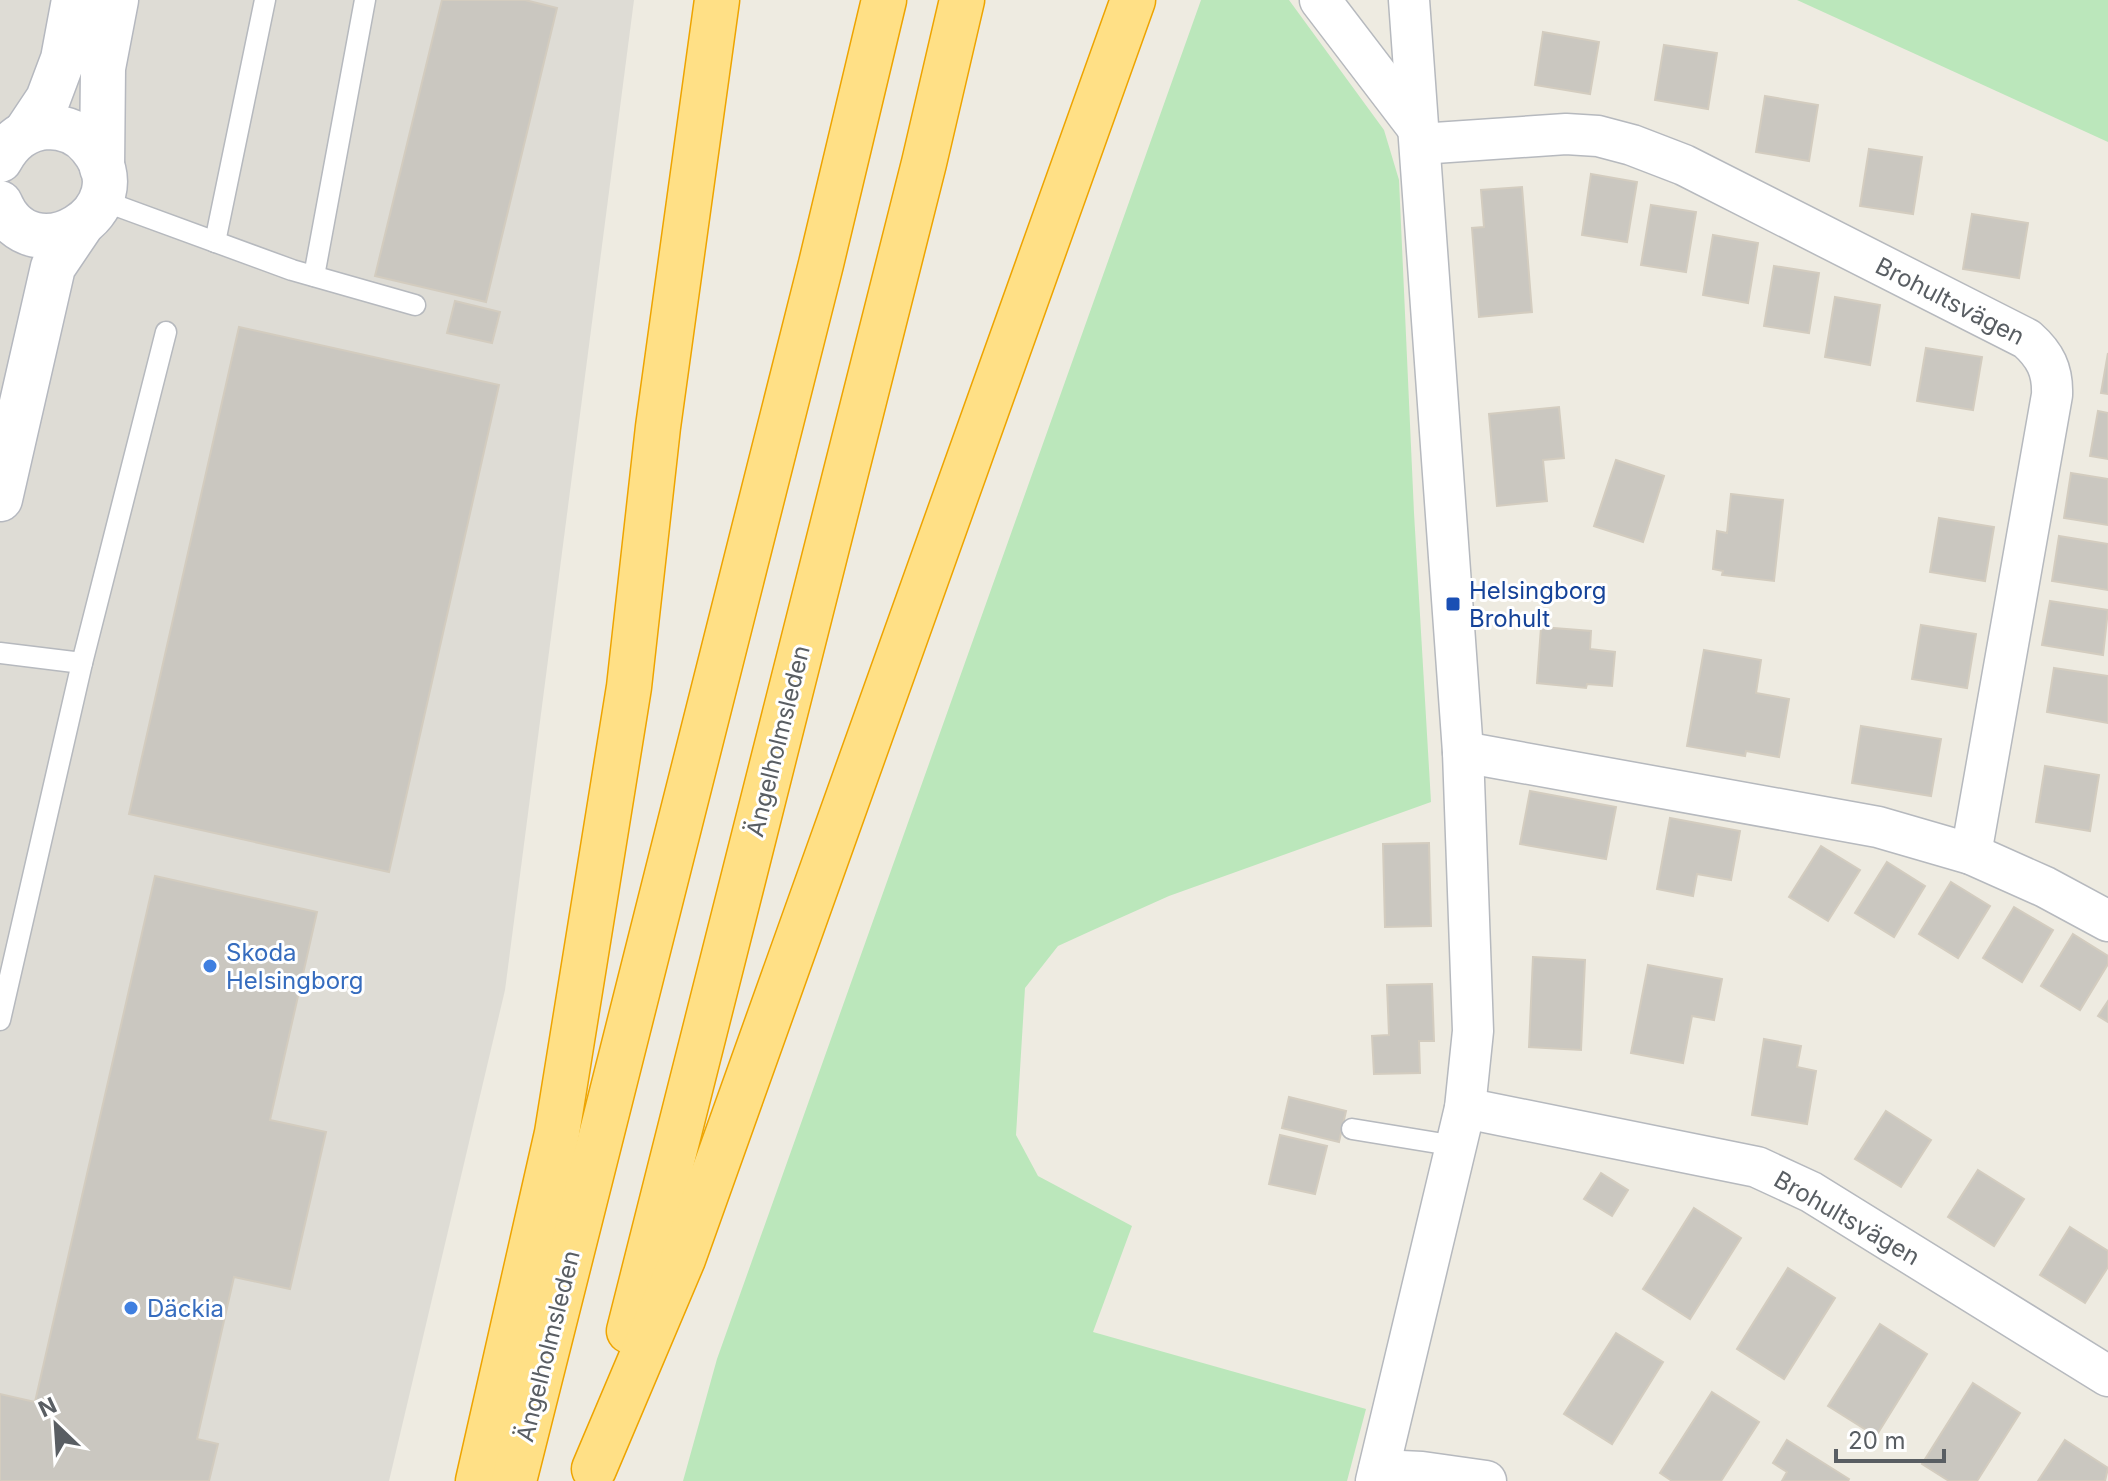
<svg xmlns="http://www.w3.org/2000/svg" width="2108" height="1481" viewBox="0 0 2108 1481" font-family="Inter,sans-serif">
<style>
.industrial{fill:#dedcd5}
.green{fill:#bbe7bb}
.building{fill:#cac7c0;stroke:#d3ccbf;stroke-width:2}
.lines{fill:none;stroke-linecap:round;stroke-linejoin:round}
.lane-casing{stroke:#b6b9be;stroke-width:23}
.street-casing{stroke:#b6b9be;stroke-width:43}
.secondary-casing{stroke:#b5b8bf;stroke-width:47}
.highway-casing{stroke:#eea400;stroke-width:47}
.lane{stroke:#fff;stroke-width:20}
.street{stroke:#fff;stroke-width:40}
.secondary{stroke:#fff;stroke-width:44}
.highway{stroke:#ffe086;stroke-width:44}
.transit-dot{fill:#1a4fb4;stroke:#fff;stroke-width:3}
.shop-dot{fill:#3f7fe0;stroke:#fff;stroke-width:3}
.labels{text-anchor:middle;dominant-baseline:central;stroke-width:6;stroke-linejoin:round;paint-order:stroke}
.street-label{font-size:24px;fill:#595e63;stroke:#fff}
.transit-label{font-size:24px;fill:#164399;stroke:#fff;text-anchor:start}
.shop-label{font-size:24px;fill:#366cbe;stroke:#fff;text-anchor:start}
</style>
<rect width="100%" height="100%" fill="#eeebe1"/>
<polygon class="industrial" points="0,0 634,0 505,990 389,1481 0,1481"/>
<g class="green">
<polygon points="1201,0 1289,0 1384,130 1399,180 1414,513 1431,802 1169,896 1093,930 1058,946 1025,988 1016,1135 1038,1176 1132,1226 1093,1332 1366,1409 1347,1481 683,1481 717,1359"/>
<polygon points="1797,0 2108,0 2108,142"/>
</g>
<g class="building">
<polygon points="442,0 525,0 557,8 486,302 375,276"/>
<polygon points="1543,32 1599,42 1590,94 1535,85"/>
<polygon points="1664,45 1717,53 1708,109 1655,100"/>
<polygon points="1765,96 1818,105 1809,161 1756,152"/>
<polygon points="1869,149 1922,157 1913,214 1860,206"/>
<polygon points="1591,174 1637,182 1627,242 1582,235"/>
<polygon points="1522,187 1532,312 1479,317 1472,228 1484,227 1481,190"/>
<polygon points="1651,205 1696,212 1686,272 1641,265"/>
<polygon points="1972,214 2028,223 2019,278 1963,269"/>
<polygon points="1713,235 1758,243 1748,303 1703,295"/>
<polygon points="1774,266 1819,273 1809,333 1764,326"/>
<polygon points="1835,297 1880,305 1870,365 1825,357"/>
<polygon points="455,301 500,312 492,343 447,333"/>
<polygon points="239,327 499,385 389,872 129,814"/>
<polygon points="1926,348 1982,357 1973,410 1917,401"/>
<polygon points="2108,353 2108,394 2101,393"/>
<polygon points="1559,407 1564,458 1543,460 1547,501 1497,506 1489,414"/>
<polygon points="2098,411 2108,413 2108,459 2090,456"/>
<polygon points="1616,460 1664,476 1643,542 1594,526"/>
<polygon points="2071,473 2108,479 2108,525 2064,518"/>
<polygon points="1731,494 1783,500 1774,581 1722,575 1723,571 1713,569 1717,531 1727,533"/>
<polygon points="1939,518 1994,527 1985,581 1930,572"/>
<polygon points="2059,536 2108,544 2108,590 2052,581"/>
<polygon points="2050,601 2108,610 2103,655 2042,645"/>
<polygon points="1921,625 1976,634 1967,688 1912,679"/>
<polygon points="1541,627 1591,631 1590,649 1615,652 1612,686 1587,684 1586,688 1537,683"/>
<polygon points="1704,650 1761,660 1756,693 1789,699 1779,757 1746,751 1745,756 1687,746"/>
<polygon points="2054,668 2108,676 2108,723 2047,712"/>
<polygon points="1861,726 1941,739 1931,796 1852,783"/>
<polygon points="2045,766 2099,775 2090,831 2036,822"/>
<polygon points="1530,791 1616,807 1606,859 1520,844"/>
<polygon points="1670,818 1740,831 1731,880 1697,874 1693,896 1657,889"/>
<polygon points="1429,843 1431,926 1385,927 1383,844"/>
<polygon points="1821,846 1860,870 1828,921 1789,897"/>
<polygon points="1887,862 1925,886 1894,937 1855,913"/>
<polygon points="155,876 317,912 270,1120 326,1132 290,1289 234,1277 197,1439 218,1444 209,1481 0,1481 0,1394 35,1402"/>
<polygon points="1951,882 1990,906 1958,958 1919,934"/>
<polygon points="2014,907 2053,930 2022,982 1983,958"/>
<polygon points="2073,934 2108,956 2108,964 2080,1010 2041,986"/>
<polygon points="1533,957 1585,960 1581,1050 1529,1047"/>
<polygon points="1648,965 1722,979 1714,1020 1692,1016 1683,1063 1631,1053"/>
<polygon points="1432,984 1434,1041 1419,1041 1420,1073 1374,1074 1372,1036 1389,1035 1387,985"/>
<polygon points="2108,1001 2108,1022 2098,1016"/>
<polygon points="1764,1039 1801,1046 1797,1067 1816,1071 1807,1124 1752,1115"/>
<polygon points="1289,1097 1346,1111 1339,1142 1282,1128"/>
<polygon points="1886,1111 1931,1140 1901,1187 1855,1159"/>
<polygon points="1280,1135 1327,1146 1315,1194 1269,1184"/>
<polygon points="1978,1170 2024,1199 1994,1246 1948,1217"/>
<polygon points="1601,1173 1628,1190 1612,1216 1584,1199"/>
<polygon points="1694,1208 1741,1238 1690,1319 1643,1289"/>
<polygon points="2070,1227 2108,1251 2108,1267 2085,1303 2040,1275"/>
<polygon points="1788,1268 1835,1298 1784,1379 1737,1349"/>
<polygon points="1880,1324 1927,1354 1876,1436 1828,1406"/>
<polygon points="1616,1333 1663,1362 1612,1444 1564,1414"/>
<polygon points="1973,1383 2020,1413 1977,1481 1949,1481 1922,1464"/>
<polygon points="1712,1392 1759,1422 1721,1481 1672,1481 1660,1473"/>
<polygon points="1787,1440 1849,1479 1848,1481 1782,1481 1787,1472 1773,1463"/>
<polygon points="2065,1440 2108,1468 2105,1481 2038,1481"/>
</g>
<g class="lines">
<defs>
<g id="lane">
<polyline points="101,200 292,270 415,305"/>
<polyline points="215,242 265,0"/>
<polyline points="314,276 365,0"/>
<polyline points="0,653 82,663 166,332"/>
<polyline points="0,1020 82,663"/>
<polyline points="1352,1129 1456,1146"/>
</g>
<g id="street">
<polyline points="1320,0 1417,127"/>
<path d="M 1420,144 L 1566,134 L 1598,136 L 1632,145 L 1684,165 L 2027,339 C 2045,355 2053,370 2052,395 L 1971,854"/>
<polyline points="1463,752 1878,827 1971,854 2045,887 2108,921"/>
<polyline points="1465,1108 1757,1167 1811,1192 2108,1376"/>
<polyline points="1379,1470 1422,1472 1486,1481"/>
<polyline points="1376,1481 1465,1108 1473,1031 1463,752 1409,0"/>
</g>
<g id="secondary">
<polyline points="26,132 48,99 63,59 74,0"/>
<path d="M 0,160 C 10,141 26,128 48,127 C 65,127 81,134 91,147 C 144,210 31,278 0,203"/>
<polyline points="102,168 103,68 116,0"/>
<polyline points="0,499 53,267 80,227"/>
</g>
<g id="highway">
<polyline points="629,1331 924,163 962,0"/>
<polyline points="594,1469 683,1259 1133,0"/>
<polyline points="478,1481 557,1133 629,687 658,427 717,0"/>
<polyline points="514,1481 821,264 884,0"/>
</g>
</defs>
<use href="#lane" class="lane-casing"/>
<use href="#street" class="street-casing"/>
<use href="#secondary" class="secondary-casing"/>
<use href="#highway" class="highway-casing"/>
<use href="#lane" class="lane"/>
<use href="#street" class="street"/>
<use href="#secondary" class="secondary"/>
<use href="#highway" class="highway"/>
</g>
<rect class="transit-dot" x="1445" y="596" width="16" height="16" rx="4"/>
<g class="shop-dot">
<circle cx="210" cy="966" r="8"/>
<circle cx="131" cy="1308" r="8"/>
</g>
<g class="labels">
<g class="street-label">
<text transform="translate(1950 301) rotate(27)">Brohultsvägen</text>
<text transform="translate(778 741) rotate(-76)">Ängelholmsleden</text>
<text transform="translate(1847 1218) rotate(30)">Brohultsvägen</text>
<text transform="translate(548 1346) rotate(-76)">Ängelholmsleden</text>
</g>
<g class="transit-label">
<text x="1469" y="590">Helsingborg<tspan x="1469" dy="28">Brohult</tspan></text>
</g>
<g class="shop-label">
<text x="226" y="952">Skoda<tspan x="226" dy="28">Helsingborg</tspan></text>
<text x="147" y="1308">Däckia</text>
</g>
</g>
<g transform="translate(56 1425) rotate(335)" stroke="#ffffff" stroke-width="6" paint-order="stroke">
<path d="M0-6L14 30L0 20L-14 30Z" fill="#595e63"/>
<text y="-12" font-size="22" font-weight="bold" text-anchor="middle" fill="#595e63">N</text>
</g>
<path d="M1836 1449v12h108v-12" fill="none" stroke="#595e63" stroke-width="4"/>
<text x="1848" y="1449" font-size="24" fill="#595e63" stroke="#ffffff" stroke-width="6" paint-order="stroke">20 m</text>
</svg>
